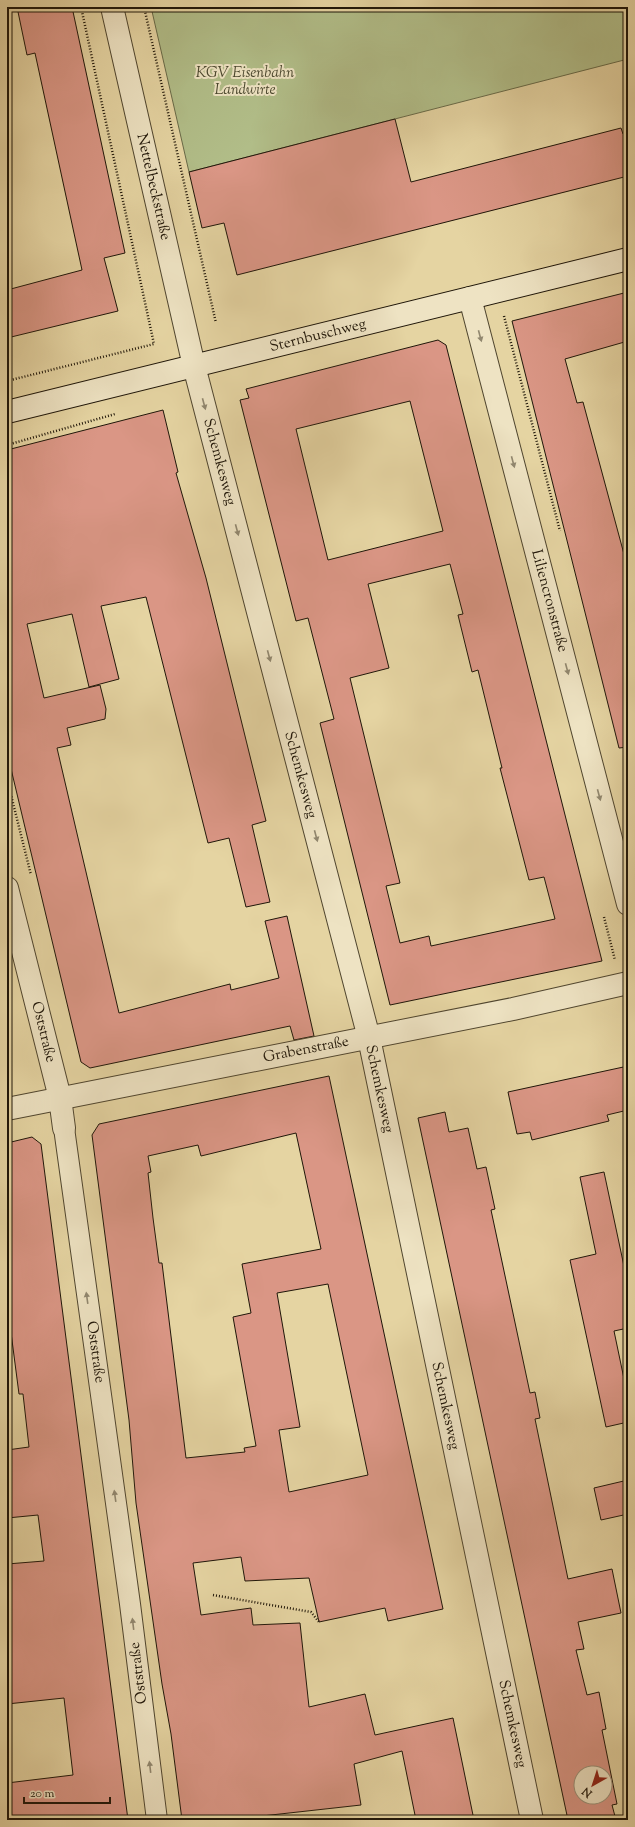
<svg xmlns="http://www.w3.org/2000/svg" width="635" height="1827" viewBox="0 0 635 1827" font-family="'Sorts Mill Goudy',serif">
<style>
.green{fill:#b1bd88;stroke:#686a48}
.building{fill:#da9685;stroke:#1f1609;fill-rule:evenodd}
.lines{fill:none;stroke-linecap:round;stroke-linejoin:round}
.pedestrian-casing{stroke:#50462f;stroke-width:22}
.minor-casing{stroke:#50462f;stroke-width:24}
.secondary-casing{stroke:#1f1609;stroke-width:24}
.path{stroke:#1f1609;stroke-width:2.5;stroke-dasharray:1 2;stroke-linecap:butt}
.pedestrian{stroke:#eee3c3;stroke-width:20}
.minor{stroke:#eee3c3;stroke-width:22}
.secondary{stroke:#eee3c3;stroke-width:22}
.oneway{fill:#91876f}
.labels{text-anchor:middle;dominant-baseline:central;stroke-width:4;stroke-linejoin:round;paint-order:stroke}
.park-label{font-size:15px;font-style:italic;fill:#4b482f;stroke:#eee3c3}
.street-label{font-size:15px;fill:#1f1609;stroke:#eee3c3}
</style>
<rect width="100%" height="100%" fill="#e5d4a2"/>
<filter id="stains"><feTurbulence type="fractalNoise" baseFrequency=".005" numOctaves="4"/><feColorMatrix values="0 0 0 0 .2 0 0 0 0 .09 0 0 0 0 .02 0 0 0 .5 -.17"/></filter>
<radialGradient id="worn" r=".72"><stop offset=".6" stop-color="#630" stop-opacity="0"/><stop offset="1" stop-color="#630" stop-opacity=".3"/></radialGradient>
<polygon class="green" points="151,7 628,7 628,59 189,172"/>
<g class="building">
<polygon points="17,7 72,7 125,253 104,258 118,311 7,338 7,290 82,270 35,53 27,55"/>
<polygon points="395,119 411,182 621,128 623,134 628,133 628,176 237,275 224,223 202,228 189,172"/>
<polygon points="628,292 628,341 565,359 577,403 583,402 628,569 628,747 619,748 512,321"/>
<path d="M 438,340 L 446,345 L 602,961 L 390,1005 L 320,723 L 334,719 L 308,618 L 296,621 L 240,400 L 249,398 L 246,389 ZM 410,401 L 443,531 L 328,560 L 296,429 ZM 450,564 L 463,614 L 458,615 L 472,672 L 478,670 L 502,768 L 500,768 L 529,880 L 544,877 L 555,919 L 431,946 L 429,936 L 400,943 L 386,886 L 400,883 L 350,678 L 389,668 L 368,584 Z"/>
<polygon points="163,410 178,472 176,473 206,578 266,821 252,825 270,902 246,907 229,838 208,843 146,597 101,606 119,679 89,687 72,614 27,624 44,698 100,685 106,709 105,719 67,728 71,745 57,748 119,1013 230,984 231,990 279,978 265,921 287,916 314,1036 294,1040 290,1026 90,1068 81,1062 7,752 7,450"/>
<polygon points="628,1066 628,1110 607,1115 609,1121 532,1140 530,1132 517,1134 508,1092"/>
<path d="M 329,1076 L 443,1609 L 388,1621 L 385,1608 L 319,1622 L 309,1578 L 245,1581 L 241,1557 L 193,1563 L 201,1615 L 251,1608 L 253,1625 L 300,1623 L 309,1707 L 365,1694 L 375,1735 L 453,1718 L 474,1820 L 416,1820 L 402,1751 L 354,1764 L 361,1805 L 226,1820 L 182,1820 L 171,1734 L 162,1684 L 136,1503 L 129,1420 L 92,1135 L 99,1124 ZM 296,1133 L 321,1249 L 242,1264 L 251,1313 L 233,1317 L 256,1446 L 244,1448 L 245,1452 L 186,1458 L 162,1263 L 159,1263 L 153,1218 L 148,1173 L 151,1172 L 148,1156 L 198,1145 L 201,1156 ZM 328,1284 L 368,1475 L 289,1492 L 279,1430 L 300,1427 L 277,1293 Z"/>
<path d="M 445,1112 L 449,1132 L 468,1128 L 477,1169 L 486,1167 L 495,1209 L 491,1210 L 530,1393 L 535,1392 L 540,1418 L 535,1419 L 568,1579 L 612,1569 L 621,1613 L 578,1622 L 584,1649 L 576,1650 L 587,1695 L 599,1692 L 606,1729 L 602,1730 L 617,1804 L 612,1805 L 616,1820 L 568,1820 L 418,1118 ZM 581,1773 L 605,1773 L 605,1797 L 581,1797 Z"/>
<polygon points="32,1137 41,1144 128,1820 7,1820 7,1783 73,1775 64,1698 7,1704 7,1564 44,1561 38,1515 7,1518 7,1450 29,1447 23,1394 19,1394 7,1302 7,1143"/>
<polygon points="604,1172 628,1285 628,1328 614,1331 628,1398 628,1422 606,1427 570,1260 596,1254 580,1177"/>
<polygon points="628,1480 628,1514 601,1520 594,1488"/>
</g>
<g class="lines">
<defs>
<polyline id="pedestrian" points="64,1128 130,1604 157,1820"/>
<g id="minor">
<polyline points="112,7 194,366 369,1038 532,1820"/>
<polyline points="470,298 628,904"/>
<polyline points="7,888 60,1098 64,1128"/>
<polyline points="7,1109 513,1009 628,983"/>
</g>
<polyline id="secondary" points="7,412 628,259"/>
</defs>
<use href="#pedestrian" class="pedestrian-casing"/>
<use href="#minor" class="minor-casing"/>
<use href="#secondary" class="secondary-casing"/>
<g class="path">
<polyline points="144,7 216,323"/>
<polyline points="504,316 560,531"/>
<polyline points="7,381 154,344 81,7"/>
<polyline points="7,445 115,414"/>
<polyline points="7,779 31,875"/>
<polyline points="604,917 615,960"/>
<polyline points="213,1595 311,1612 319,1622"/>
</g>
<use href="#pedestrian" class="pedestrian"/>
<use href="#minor" class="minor"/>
<use href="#secondary" class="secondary"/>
</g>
<defs><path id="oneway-solid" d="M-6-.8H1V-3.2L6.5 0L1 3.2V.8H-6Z"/></defs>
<g class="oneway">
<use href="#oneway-solid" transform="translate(480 336) rotate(75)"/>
<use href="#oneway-solid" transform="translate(204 404) rotate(75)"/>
<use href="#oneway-solid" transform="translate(513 462) rotate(75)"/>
<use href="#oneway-solid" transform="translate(237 530) rotate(75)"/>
<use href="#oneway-solid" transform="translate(269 656) rotate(75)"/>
<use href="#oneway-solid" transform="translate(567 669) rotate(75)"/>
<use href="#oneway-solid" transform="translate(599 795) rotate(75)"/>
<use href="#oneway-solid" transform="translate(316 836) rotate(75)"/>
<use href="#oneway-solid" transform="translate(87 1298) rotate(-98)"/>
<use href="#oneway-solid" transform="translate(115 1496) rotate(-98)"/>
<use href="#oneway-solid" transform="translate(133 1624) rotate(-97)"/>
<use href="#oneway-solid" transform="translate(150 1767) rotate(-97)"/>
</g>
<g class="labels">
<g class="park-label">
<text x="245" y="73">KGV Eisenbahn<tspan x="245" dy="17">Landwirte</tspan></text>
</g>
<g class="street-label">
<text transform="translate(153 187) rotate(77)">Nettelbeckstraße</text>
<text transform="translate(318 336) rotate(-14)">Sternbuschweg</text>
<text transform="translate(219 462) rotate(75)">Schemkesweg</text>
<text transform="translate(549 601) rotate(75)">Liliencronstraße</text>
<text transform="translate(300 775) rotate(75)">Schemkesweg</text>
<text transform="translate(43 1032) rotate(76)">Oststraße</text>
<text transform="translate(306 1050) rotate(-11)">Grabenstraße</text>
<text transform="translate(379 1089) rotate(78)">Schemkesweg</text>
<text transform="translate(95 1352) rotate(82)">Oststraße</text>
<text transform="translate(445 1406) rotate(78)">Schemkesweg</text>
<text transform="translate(139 1673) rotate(-97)">Oststraße</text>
<text transform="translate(512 1724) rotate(78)">Schemkesweg</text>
</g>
</g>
<rect width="635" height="1827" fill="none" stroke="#e5d4a2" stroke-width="24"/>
<rect x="8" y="8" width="619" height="1811" fill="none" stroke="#1f1609" stroke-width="2"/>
<rect x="12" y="12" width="611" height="1803" fill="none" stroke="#1f1609"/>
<g transform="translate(593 1785) rotate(219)"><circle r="19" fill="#eee3c3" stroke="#9b9179"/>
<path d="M0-3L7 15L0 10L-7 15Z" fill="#8f2418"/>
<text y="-6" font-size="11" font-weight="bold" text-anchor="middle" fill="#1f1609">N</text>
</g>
<path d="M24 1797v6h86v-6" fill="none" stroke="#1f1609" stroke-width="2"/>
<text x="30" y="1797" font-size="12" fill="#1f1609" stroke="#eee3c3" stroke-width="3" paint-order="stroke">20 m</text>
<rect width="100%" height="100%" filter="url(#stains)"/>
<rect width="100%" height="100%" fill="url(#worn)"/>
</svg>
